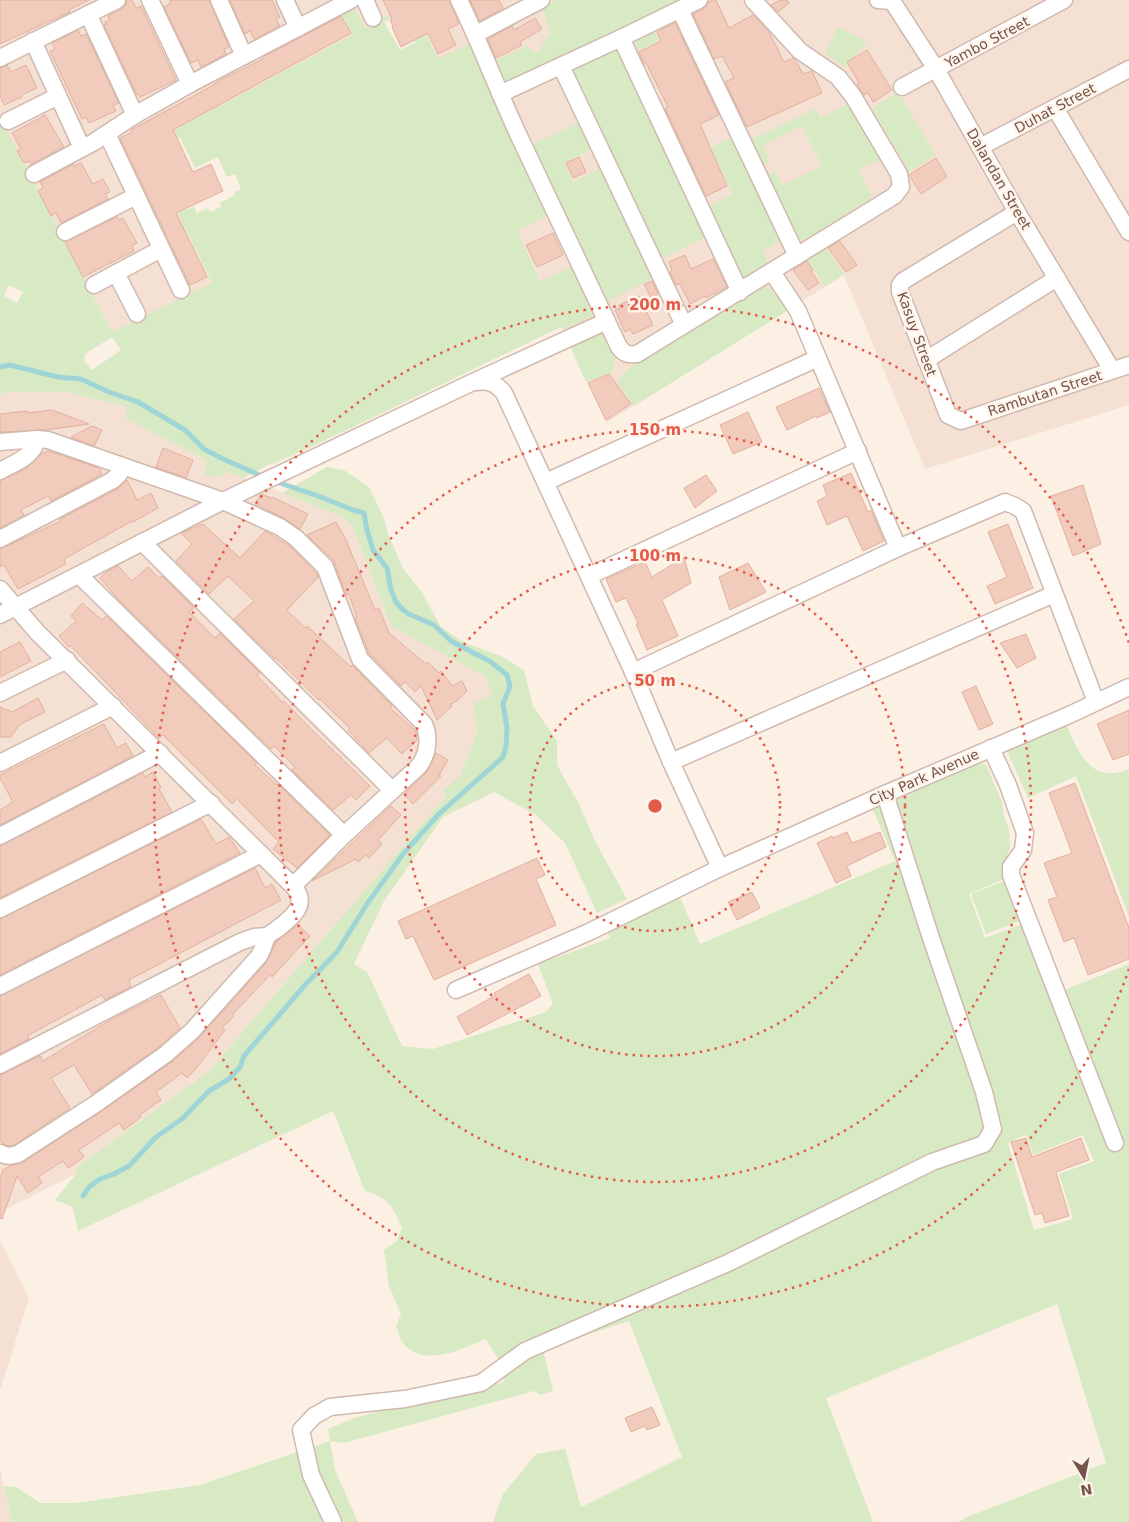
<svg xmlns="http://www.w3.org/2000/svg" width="1129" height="1522" viewBox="0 0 1129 1522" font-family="'DejaVu Sans',sans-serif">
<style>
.residential{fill:#f4e1d3}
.green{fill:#d7eac3;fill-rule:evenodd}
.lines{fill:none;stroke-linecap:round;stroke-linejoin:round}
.stream{stroke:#9fd5d7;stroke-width:5}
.building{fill:#f1cbbc;stroke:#e4b09d}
.street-casing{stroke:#d0b9ae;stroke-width:19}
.street{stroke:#fff;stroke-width:16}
.ring{fill:none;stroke:#e55b4a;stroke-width:2.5;stroke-dasharray:2.5 5}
.labels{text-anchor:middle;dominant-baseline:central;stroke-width:5;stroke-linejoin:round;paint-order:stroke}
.street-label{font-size:14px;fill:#75544a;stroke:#fff5eb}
.centre{fill:#e55b4a;stroke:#fff5eb;stroke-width:2.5}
.ring-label{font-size:15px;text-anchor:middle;font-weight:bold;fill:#e55b4a;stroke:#fff5eb;stroke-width:5;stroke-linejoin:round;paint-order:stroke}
</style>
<rect width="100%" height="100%" fill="#fcf0e5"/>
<g class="residential">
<polygon points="0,0 1129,0 1129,405 925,469 844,275 606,423 412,3 146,146 212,283 112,332 0,118"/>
<polygon points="40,391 67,392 127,407 125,418 206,460 216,477 230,472 343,517 351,525 357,537 391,626 486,677 492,696 474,703 477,732 460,776 443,790 447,795 208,1072 77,1167 76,1174 0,1212 0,395 7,392"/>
<polygon points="0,1240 29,1298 0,1391"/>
<polygon points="0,1468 12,1522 0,1522"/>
</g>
<g class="green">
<polygon points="557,0 685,0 506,83 502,78 495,61 526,46 535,53 538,52 551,32 541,7"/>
<path d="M 412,3 L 438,59 L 469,44 L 479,58 L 550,215 L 517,230 L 540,281 L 573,266 L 596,314 L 563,330 L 561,327 L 341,433 L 273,464 L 272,463 L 243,478 L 230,472 L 216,477 L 205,475 L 206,460 L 125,418 L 127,407 L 67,392 L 7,392 L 0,395 L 0,118 L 112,332 L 212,283 L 145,146 L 352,35 L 341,13 L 349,10 L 356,11 L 365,28 ZM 401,13 L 415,43 L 400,50 L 384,22 ZM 180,137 L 195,168 L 218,157 L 227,177 L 235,174 L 241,189 L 234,192 L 235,195 L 220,203 L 221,207 L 210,212 L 208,208 L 197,213 L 194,207 L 186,210 L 157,149 ZM 9,285 L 23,292 L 17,303 L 4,296 ZM 112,337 L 121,350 L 92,370 L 84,361 L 85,354 Z"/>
<polygon points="838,27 867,42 853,58 847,62 848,64 845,68 834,59 825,54"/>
<polygon points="653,29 659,41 638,51 633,40"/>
<polygon points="617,48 708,236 658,260 571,69"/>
<polygon points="898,92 936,155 909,171 872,108"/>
<path d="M 851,103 L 883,159 C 874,163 867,164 858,170 L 873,197 L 806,239 L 799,240 L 767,176 L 775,171 L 783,185 L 822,166 L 802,126 L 763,145 L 770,161 L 763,165 L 751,139 L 816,109 L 820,118 Z"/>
<polygon points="582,121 595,148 564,163 573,182 603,167 654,278 606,302 533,144"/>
<polygon points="734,137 782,239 763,252 769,264 748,277 744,277 740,273 709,206 732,194 711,147"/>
<polygon points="825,246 844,275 825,286 806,258"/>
<path d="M 761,286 L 771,289 L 787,311 L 634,406 L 618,383 C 624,370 635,362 648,357 Z"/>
<polygon points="602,329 616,359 612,372 586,382 569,344"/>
<path d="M 327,467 L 344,470 L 369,487 L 384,519 L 389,537 L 404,570 L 421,591 L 441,627 L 465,643 L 501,656 L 524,670 L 533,706 L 557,741 L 557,765 L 579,804 L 595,841 L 627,899 L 597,913 L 565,843 L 536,815 L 494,792 L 443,817 L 384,901 L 354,964 L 367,972 L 402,1046 L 433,1049 L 546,1012 L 553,1004 L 538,964 L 611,938 L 607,933 L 680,897 L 700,944 L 895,861 L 873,810 L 978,763 L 984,764 L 987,767 L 1002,802 L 1004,816 L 1009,829 L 1010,847 L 1006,861 L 1007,878 L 969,894 L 985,938 L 1022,924 L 1062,991 L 1129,964 L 1129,1522 L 958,1522 L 967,1517 L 1106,1463 L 1057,1304 L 826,1398 L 873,1522 L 493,1522 L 503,1494 L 536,1454 L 565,1449 L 581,1507 L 682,1457 L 629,1321 L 543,1349 L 553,1391 L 541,1395 L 534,1391 L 344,1443 L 330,1441 L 335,1470 L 358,1522 L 12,1522 L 4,1486 L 16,1487 L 40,1503 L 76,1503 L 200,1485 L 330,1441 L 328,1429 L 354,1418 L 407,1404 L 450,1399 L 504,1382 L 498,1359 L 486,1339 C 461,1349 425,1369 403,1343 C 400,1339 398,1331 396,1326 L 401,1314 L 389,1286 L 384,1250 L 396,1242 L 402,1228 C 393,1207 388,1197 365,1191 L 333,1111 L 78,1231 L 73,1207 L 55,1200 L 76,1174 L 77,1167 L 208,1072 L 447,795 L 443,790 L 460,776 L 477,732 L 474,703 L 492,696 L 486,677 L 391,626 L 357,537 L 351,525 L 343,517 L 282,493 ZM 1027,1135 L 1033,1155 L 1083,1135 L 1094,1161 L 1059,1174 L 1073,1219 L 1034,1230 L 1008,1143 L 1017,1138 Z"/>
<path d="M 1066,724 C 1079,753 1091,785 1129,769 L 1129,917 L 1076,776 L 1028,798 L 1007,751 Z"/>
<polygon points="1005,881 1020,921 986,934 971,894"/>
</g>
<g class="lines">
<g class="stream">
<polyline points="0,367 10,365 58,377 81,379 109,392 138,402 185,430 204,449 223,459 264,477"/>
<polyline points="83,1196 89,1187 100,1179 114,1174 129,1166 156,1137 182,1119 209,1091 229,1079 240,1067 244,1056 305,985 337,952 367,904 403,854 439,814 503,757 506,747 507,728 503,704 510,686 507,675 491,662 451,641 434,625 409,614 402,609 396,602 391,590 387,568 373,550 367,530 364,513 353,510 321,497 274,481"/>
</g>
</g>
<g class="building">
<polygon points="0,0 89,0 69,10 70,12 0,44"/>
<polygon points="127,0 132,0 136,8 141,6 176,80 140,97 138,94 137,95 104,25 106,24 105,22 110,20 108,16 122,9 126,5"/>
<polygon points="170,0 209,0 229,47 224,49 226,54 201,67 198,60 191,63 164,7 171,3"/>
<polygon points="230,0 272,0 280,17 276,19 280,26 254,39 250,31 245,34"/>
<polygon points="383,0 449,0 459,24 448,29 456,45 438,54 428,33 401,47 392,27 393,26 390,20 392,19"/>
<polygon points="470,0 499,0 503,8 480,21"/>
<polygon points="713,0 716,0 729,28 753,15 769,32 784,62 793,58 796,61 803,74 812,71 822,93 747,127 725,82 734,78 722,56 714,59 693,14 704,9 709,2"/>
<polygon points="781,0 787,0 789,3 778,12 771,5"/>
<polygon points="341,16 351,33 173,130 193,172 211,164 223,191 176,213 207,277 190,285 120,138 132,132 131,130 210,87 222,79 249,66 264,58 263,57"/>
<polygon points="535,18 542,29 520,42 522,45 496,58 488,39 512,26 514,30"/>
<polygon points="675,23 719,115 700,124 727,186 706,196 665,108 668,107 646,63 644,64 639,52 661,41 657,32"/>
<polygon points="78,30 81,36 86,34 119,103 113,106 116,111 89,123 86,117 82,119 50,51 55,49 52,43"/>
<polygon points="867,50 892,90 873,102 868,93 864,95 857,84 859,83 847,62"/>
<polygon points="7,65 11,72 26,65 37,88 21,95 22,97 4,105 0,95 0,68"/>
<polygon points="45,115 64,147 31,164 29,161 24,163 17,151 21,149 12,133"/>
<polygon points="579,157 586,172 573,178 566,163"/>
<polygon points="936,158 947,177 921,194 909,175"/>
<polygon points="81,163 93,184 103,179 110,192 105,194 108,199 61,223 56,213 51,216 38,191 43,188 40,182 73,164 74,166"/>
<polygon points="117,217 119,220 123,218 128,227 137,243 132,246 134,251 83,277 65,242"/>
<polygon points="553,233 563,255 537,267 526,245"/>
<polygon points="840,241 857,265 846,272 828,248"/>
<polygon points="685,255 691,269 713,259 727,287 706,298 705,296 690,304 680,284 676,285 670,272 672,270 669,262"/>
<polygon points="807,261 813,270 811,271 819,283 808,290 793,270"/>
<polygon points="652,281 658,294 651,298 644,284"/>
<polygon points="639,296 653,325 633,334 630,329 625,332 615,310 620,308 619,305"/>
<polygon points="609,374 631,404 606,420 588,383"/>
<polygon points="819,388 830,412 817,418 816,416 787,430 776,407"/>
<polygon points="52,410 89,424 46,430 0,432 0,414 27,411 27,413"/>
<polygon points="748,412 762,442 733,454 720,425"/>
<polygon points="92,426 102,430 94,446 71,437"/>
<polygon points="163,448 193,460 186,478 156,467"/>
<polygon points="48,451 99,468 102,474 51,501 48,496 21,510 24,515 0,528 0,481 28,467 41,454"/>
<polygon points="851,473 868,512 871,510 884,541 863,551 847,516 827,525 817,501 827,496 823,485"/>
<polygon points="706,475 717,491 695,508 684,488"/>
<polygon points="127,480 137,500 151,493 158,508 133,522 132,521 64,559 66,564 18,589 4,565 0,567 0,549 61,521 60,519 118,489"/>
<polygon points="1083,485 1101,544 1073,556 1051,496"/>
<polygon points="261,494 271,498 272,497 308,514 300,529 284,518 255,504"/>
<polygon points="336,522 346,540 375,610 379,608 389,633 426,664 428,662 439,673 441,671 452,686 462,681 467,691 457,701 451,704 452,706 437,720 421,686 415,692 405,682 401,686 369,653 355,618 357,618 349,594 346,595 334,561 307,535"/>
<polygon points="203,524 240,558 265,531 290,546 316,573 318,577 287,610 305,628 307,626 351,667 352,665 392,706 390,708 416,731 417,740 402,754 387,738 369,753 348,730 350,728 332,711 320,699 319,700 276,658 275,659 234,619 254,601 228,576 209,594 176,561 192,544 181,533"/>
<polygon points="1008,524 1033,588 995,604 987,586 1007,577 988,532"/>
<polygon points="684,557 691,583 662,600 678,636 647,650 636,624 638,623 626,598 616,602 606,579 645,562 652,577"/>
<polygon points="748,563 766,592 730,610 719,577"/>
<polygon points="118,566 132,581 148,567 159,578 162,576 194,608 189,612 215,638 220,633 260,673 257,676 267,686 282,702 284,701 309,727 370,786 356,800 351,795 333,810 292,770 295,767 274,746 271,749 117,598 100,578 108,571"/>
<polygon points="82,603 102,620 106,616 257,763 255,765 277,785 278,784 330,835 297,868 273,849 279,842 237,799 232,804 163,735 159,738 70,645 69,647 59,636 76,621 71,616"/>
<polygon points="1026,634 1036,658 1017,668 1000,643"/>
<polygon points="20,642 31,661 0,677 0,652"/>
<polygon points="976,686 993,724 979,730 962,692"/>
<polygon points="38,698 45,712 19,725 11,737 0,737 0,707 12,712"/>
<polygon points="1129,710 1129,754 1113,760 1097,724"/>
<polygon points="104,724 117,748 126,743 133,756 0,825 0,810 13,802 0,778 0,775"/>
<polygon points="436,753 448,760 439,775 441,776 413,804 404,794 427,772"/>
<polygon points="153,772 161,788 159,789 172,812 0,898 0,846 143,773 145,777"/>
<polygon points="1075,783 1129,928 1129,959 1088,975 1074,938 1064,942 1048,900 1057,897 1044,863 1072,853 1049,793"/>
<polygon points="391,806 401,815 378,840 382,844 369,858 366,855 358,862 356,859 312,881"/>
<polygon points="201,819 216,844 229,837 240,853 0,975 0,919"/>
<polygon points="847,832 852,843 880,832 886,847 847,866 851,876 836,883 817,843 832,836 833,838"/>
<polygon points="537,858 545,875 536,879 556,925 434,980 413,936 406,939 398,921"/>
<polygon points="255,868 265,888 272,884 281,900 129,980 131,987 105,1000 102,995 27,1036 29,1039 0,1054 0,996"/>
<polygon points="752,892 760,908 737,920 728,902"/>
<polygon points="298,925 310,936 272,977 270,975 233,1014 234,1016 222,1028 225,1030 195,1070 187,1078 182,1073 156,1092 161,1100 140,1115 141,1117 124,1130 119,1123 79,1150 84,1157 68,1168 63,1161 38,1177 42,1183 28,1193 17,1176 2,1219 0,1218 0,1178 3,1170 10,1166 23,1162 102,1111 173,1061 199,1038 266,963 276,942"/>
<polygon points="529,974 541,996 467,1035 457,1017 496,995 494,993"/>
<polygon points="161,995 180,1028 160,1046 92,1094 74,1065 51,1078 70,1108 14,1145 8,1146 3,1144 0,1139 0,1075 40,1056 43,1061 112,1019"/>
<polygon points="1026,1138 1032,1157 1081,1138 1089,1160 1056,1172 1069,1216 1045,1223 1042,1213 1035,1215 1011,1142"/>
<polygon points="652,1407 660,1425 647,1430 645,1426 631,1432 625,1418"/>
</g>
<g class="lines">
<defs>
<g id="street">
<polyline points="150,0 190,84"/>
<polyline points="219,0 244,56"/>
<polyline points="285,0 298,28"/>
<polyline points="365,0 373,18"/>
<path d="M 459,0 C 481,45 498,91 519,136 C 552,207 586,277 619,347 C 624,354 629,355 637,354 L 894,196 L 901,187 L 899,174 L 853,96 L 838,77 L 800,51 L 753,0"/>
<polyline points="878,0 892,1 936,69 1017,212 1112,370"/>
<polyline points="680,10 797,256"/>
<polyline points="88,14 135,115"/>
<polyline points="476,34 541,0"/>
<polyline points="621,38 740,292"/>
<polyline points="33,41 82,148"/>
<polyline points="0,58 117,0"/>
<polyline points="561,66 684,325"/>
<polyline points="902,87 1064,0"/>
<polyline points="500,94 621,38 699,0"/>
<polyline points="1055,108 1129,232"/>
<polyline points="8,121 58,96"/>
<polyline points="107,134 181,290"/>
<polyline points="980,147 1129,69"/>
<polyline points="34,174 94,142 135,115 190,84 351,0"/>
<polyline points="1017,212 903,281 900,285 900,292 948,415 961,421 1129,365"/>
<polyline points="65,232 136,196"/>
<polyline points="772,272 798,311 818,358"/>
<polyline points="116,273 137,314"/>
<polyline points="94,285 161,249"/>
<polyline points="926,360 1057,278"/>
<path d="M 475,382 C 488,380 496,383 504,393 L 633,672 L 671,762 L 720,868"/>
<path d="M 0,442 L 37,439 L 48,440 L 223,501 L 280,527 L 296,538 L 325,567 L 360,659 L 424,724 C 430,737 428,754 419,766 L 344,835 L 293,886"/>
<path d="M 0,471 C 14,463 34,457 37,439"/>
<polyline points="546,482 818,358 898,548"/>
<polyline points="0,539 113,480 119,474 123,467"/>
<polyline points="142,542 392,790"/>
<polyline points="79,575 344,835"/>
<polyline points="589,576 858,451"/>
<path d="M 0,589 L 37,632 L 293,886 C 310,905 291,918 276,930 C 273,932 269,934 267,937 C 264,943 263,950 259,956 L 192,1031 L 166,1054 L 97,1103 L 18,1154 C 11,1156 6,1157 0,1153"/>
<polyline points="0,615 223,501 473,382 607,321"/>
<polyline points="633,672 898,548 1005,502 1015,506 1023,511 1096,702"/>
<polyline points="0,693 67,660"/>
<polyline points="991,748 1008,785 1025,833 1023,850 1011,867 1011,875 1115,1143"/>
<polyline points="671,762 1054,594"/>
<polyline points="0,763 113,706"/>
<polyline points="0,836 160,753"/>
<polyline points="0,909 211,803"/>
<polyline points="0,986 261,854"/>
<polyline points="456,990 589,932 720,868 885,794 1069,715 1129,687"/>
<polyline points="0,1065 240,942 254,937 267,936"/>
<polyline points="333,1522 311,1475 301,1430 314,1416 330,1407 405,1399 481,1383 525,1351 730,1262 932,1162 984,1144 993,1129 984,1092 931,938 885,794"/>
</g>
</defs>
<use href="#street" class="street-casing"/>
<use href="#street" class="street"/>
</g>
<g class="ring">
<circle cx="655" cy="806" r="125"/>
<circle cx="655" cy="806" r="250"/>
<circle cx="655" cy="806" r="376"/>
<path d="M1129 969A501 501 0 1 1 1129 643"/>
</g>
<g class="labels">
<g class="street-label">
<text transform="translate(987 42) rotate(-28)">Yambo Street</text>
<text transform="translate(1055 108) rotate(-28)">Duhat Street</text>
<text transform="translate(999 179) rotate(60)">Dalandan Street</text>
<text transform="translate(917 334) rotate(70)">Kasuy Street</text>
<text transform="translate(1045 393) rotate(-18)">Rambutan Street</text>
<text transform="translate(924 777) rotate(-24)">City Park Avenue</text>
</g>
</g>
<circle cx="655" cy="806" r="8" class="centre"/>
<g class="ring-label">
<text x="655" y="310">200 m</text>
<text x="655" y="435">150 m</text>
<text x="655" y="561">100 m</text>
<text x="655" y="686">50 m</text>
</g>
<g transform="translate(1084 1477) rotate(170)" stroke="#fff5eb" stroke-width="4" paint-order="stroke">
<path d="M0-4L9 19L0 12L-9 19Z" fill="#75544a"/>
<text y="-8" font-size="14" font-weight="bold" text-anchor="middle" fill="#75544a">N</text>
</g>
</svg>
